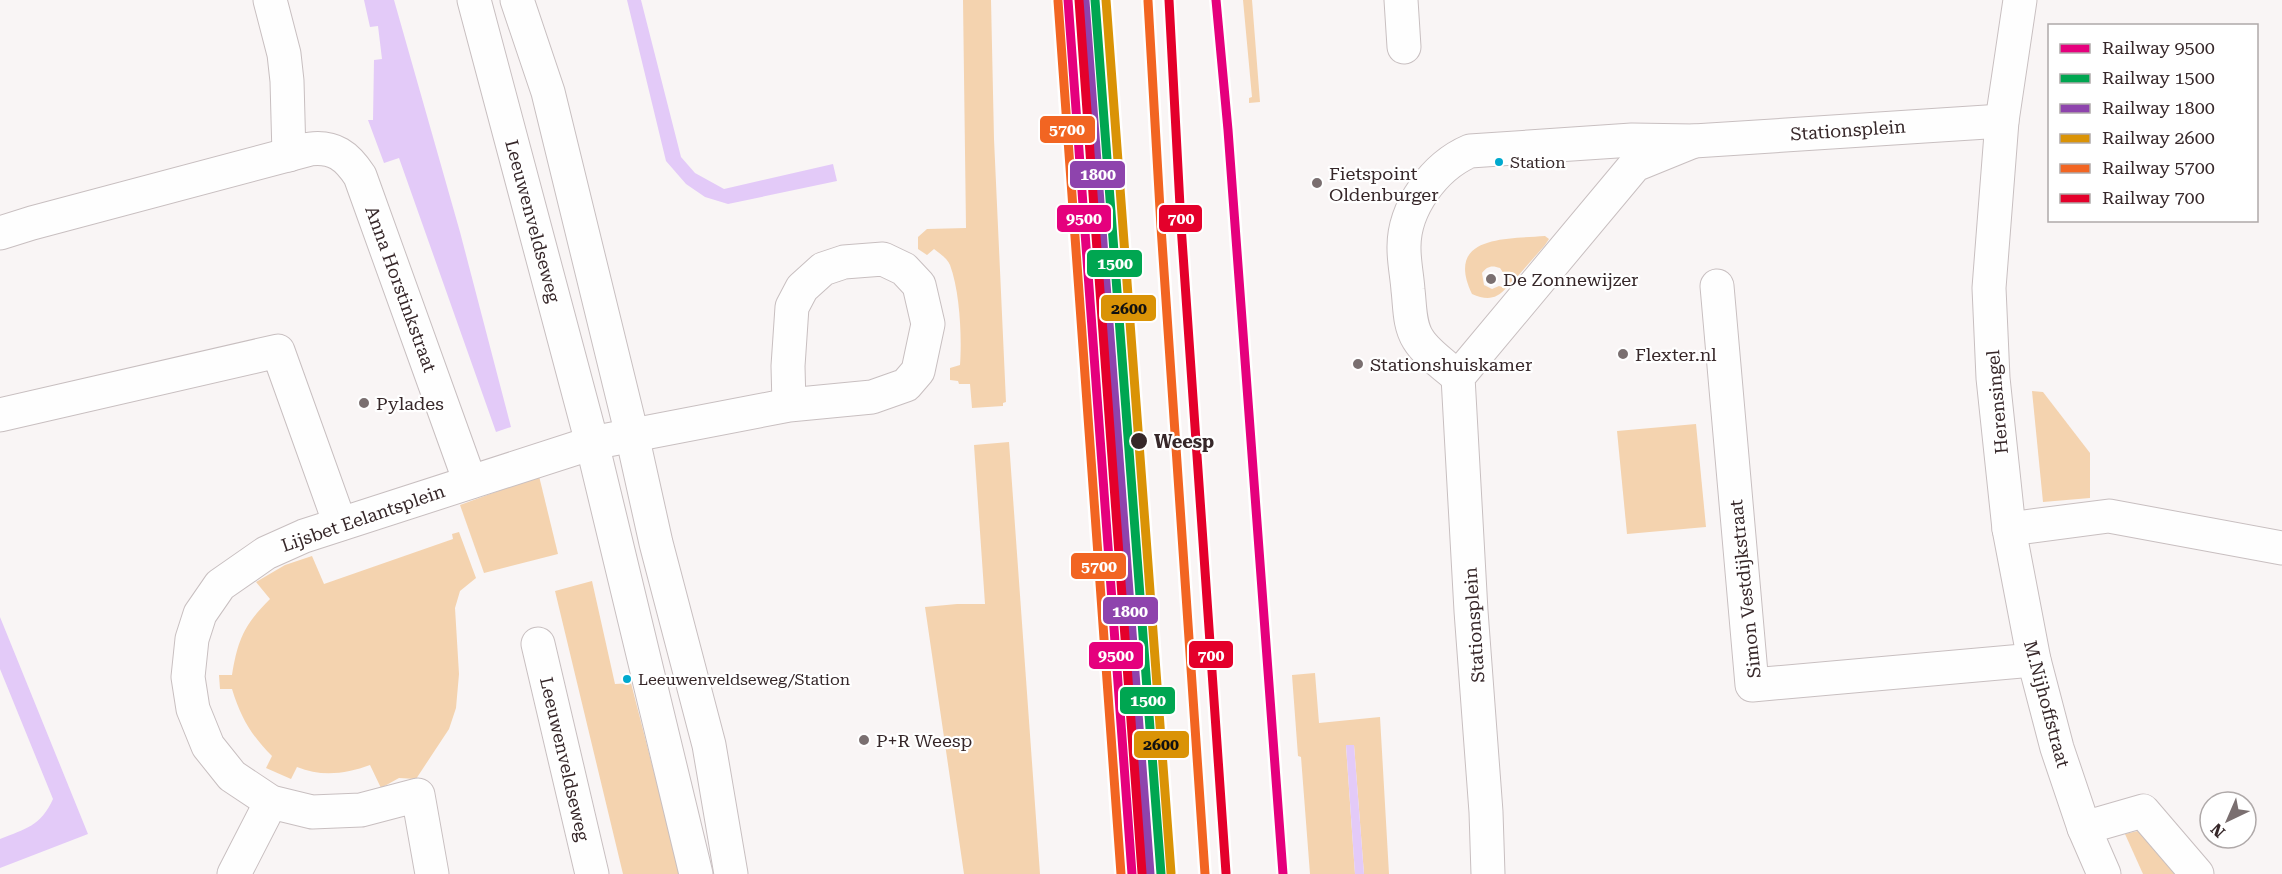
<svg xmlns="http://www.w3.org/2000/svg" width="2282" height="874" viewBox="0 0 2282 874" font-family="'Roboto Serif',serif">
<style>
.green{fill:#f4d3af}
.water{fill:#e3caf8}
.lines{fill:none;stroke-linecap:round;stroke-linejoin:round}
.minor-casing{stroke:#c8bfc0;stroke-width:35}
.secondary-casing{stroke:#c8bfc0;stroke-width:35}
.minor{stroke:#fefefe;stroke-width:33}
.secondary{stroke:#fefefe;stroke-width:33}
.rail-1-casing{stroke:#fff;stroke-width:14}
.rail-2-casing{stroke:#fff;stroke-width:14}
.rail-3-casing{stroke:#fff;stroke-width:14}
.rail-4-casing{stroke:#fff;stroke-width:14}
.rail-5-casing{stroke:#fff;stroke-width:14}
.rail-6-casing{stroke:#fff;stroke-width:14}
.rail-1{stroke:#e5007d;stroke-width:9}
.rail-2{stroke:#00a651;stroke-width:9}
.rail-3{stroke:#8e44ad;stroke-width:9}
.rail-4{stroke:#da9306;stroke-width:9}
.rail-5{stroke:#f26522;stroke-width:9}
.rail-6{stroke:#e4002b;stroke-width:9}
.bus-dot{fill:#00a9ce;stroke:#fff;stroke-width:2}
.poi-dot{fill:#7a6f70;stroke:#fff;stroke-width:2}
.stop-dot{fill:#362729;stroke:#fff;stroke-width:2}
.labels{text-anchor:middle;dominant-baseline:central;stroke-width:4.5;stroke-linejoin:round;paint-order:stroke}
.bus-label{font-size:16px;fill:#362729;stroke:#fff;text-anchor:start}
.street-label{font-size:18px;fill:#362729;stroke:#fff}
.poi-label{font-size:18px;fill:#362729;stroke:#fff;text-anchor:start}
.stop-label{font-size:18px;font-weight:bold;fill:#362729;stroke:#fff;text-anchor:start}
.line-badge{stroke:#fff;stroke-width:2}
.badge-label{font-size:16px;text-anchor:middle;font-weight:bold;fill:#fff}
.pale-badge-label{font-size:16px;text-anchor:middle;font-weight:bold;fill:#111}
</style>
<rect width="100%" height="100%" fill="#f9f5f5"/>
<g class="green">
<path d="M 963,0 L 991,0 L 994,139 L 1006,402 L 1003,403 L 1003,406 L 972,408 L 970,384 L 959,384 L 958,381 L 950,380 L 950,368 L 960,365 C 962,337 960,292 950,265 C 948,259 939,253 934,249 L 927,255 L 918,249 L 918,237 L 927,229 L 966,228 Z"/>
<polygon points="1243,0 1252,0 1260,102 1249,103 1249,98 1252,97"/>
<path d="M 1545,236 L 1549,239 L 1545,245 L 1510,285 L 1504,280 L 1504,274 L 1500,268 C 1492,265 1487,266 1482,273 L 1484,285 L 1492,289 L 1499,286 L 1506,288 C 1496,300 1486,300 1472,294 C 1444,235 1507,239 1545,236 Z"/>
<polygon points="2032,391 2043,392 2090,453 2090,498 2043,502"/>
<polygon points="1696,424 1706,527 1627,534 1617,431"/>
<polygon points="1009,442 1040,874 964,874 925,607 957,604 985,604 974,445"/>
<polygon points="539,476 558,554 484,573 460,505"/>
<path d="M 459,532 L 476,578 L 460,591 L 455,608 L 459,674 L 456,708 L 449,729 L 416,779 L 399,778 L 381,788 L 370,765 C 346,774 321,777 297,767 L 291,779 L 266,768 L 272,756 C 251,735 241,718 232,689 L 220,689 L 219,675 L 232,675 C 238,639 244,625 270,599 L 256,582 L 285,565 L 312,556 L 324,584 L 453,539 L 452,534 Z"/>
<polygon points="592,581 615,684 631,683 680,874 623,874 555,591"/>
<polygon points="1315,673 1319,723 1380,717 1389,874 1364,874 1354,745 1346,746 1355,874 1310,874 1301,757 1298,756 1292,675"/>
<polygon points="2142,830 2179,874 2143,874 2125,834"/>
</g>
<g class="water">
<polygon points="364,0 394,0 460,232 511,427 496,432 399,158 384,163 368,120 373,120 374,60 382,59 378,26 370,27"/>
<polygon points="627,0 641,0 681,157 695,173 724,189 833,164 837,181 728,204 705,197 686,184 666,161"/>
<path d="M 0,617 L 88,834 L 0,868 L 0,839 C 25,829 41,826 53,799 L 0,669 Z"/>
<polygon points="1346,745 1354,745 1364,874 1355,874"/>
</g>
<g class="lines">
<defs>
<g id="minor">
<polyline points="270,0 284,54 287,81 289,155"/>
<polyline points="1401,0 1404,47"/>
<path d="M 0,233 L 32,223 L 310,149 C 334,146 347,156 360,176 L 470,482"/>
<polyline points="1717,286 1752,685 2034,660"/>
<path d="M 1458,377 C 1445,365 1427,354 1418,339 C 1409,325 1410,306 1408,290 C 1407,276 1404,262 1404,249 C 1403,208 1435,166 1470,151 L 1632,140 L 1694,141 L 2002,121"/>
<polyline points="0,415 278,351 340,524"/>
<polyline points="2009,529 2109,516 2282,548"/>
<polyline points="538,644 592,874"/>
<polyline points="2084,828 2143,811 2197,874"/>
<polyline points="234,874 271,802"/>
<polyline points="432,874 418,795 361,810 312,812 271,802 232,776 208,746 193,709 188,677 192,639 200,614 220,585 266,553 304,536 592,443 789,405 788,366 792,307 802,288 823,269 844,262 883,259 904,269 919,285 928,324 918,371 906,385 872,397 789,405"/>
<polyline points="1488,874 1486,812 1471,611 1458,377 1635,165 1694,141"/>
</g>
<g id="secondary">
<polyline points="474,0 592,443 696,874"/>
<polyline points="517,0 548,92 632,435 656,543 709,745 731,874"/>
<polyline points="2020,0 2002,121 1989,288 1993,378 2009,529 2034,660 2057,748 2084,828 2104,874"/>
</g>
</defs>
<use href="#minor" class="minor-casing"/>
<use href="#secondary" class="secondary-casing"/>
<use href="#minor" class="minor"/>
<use href="#secondary" class="secondary"/>
<defs>
<g id="rail-1">
<polyline points="1068,0 1132,874"/>
<polyline points="1216,0 1228,130 1283,874"/>
</g>
<polyline id="rail-2" points="1095,0 1161,874"/>
<polyline id="rail-3" points="1085,1 1150,874"/>
<polyline id="rail-4" points="1106,0 1171,873"/>
<g id="rail-5">
<polyline points="1058,1 1121,874"/>
<polyline points="1148,1 1161,227 1205,874"/>
</g>
<g id="rail-6">
<polyline points="1079,0 1142,873"/>
<polyline points="1169,0 1181,225 1226,873"/>
</g>
</defs>
<use href="#rail-1" class="rail-1-casing"/>
<use href="#rail-2" class="rail-2-casing"/>
<use href="#rail-3" class="rail-3-casing"/>
<use href="#rail-4" class="rail-4-casing"/>
<use href="#rail-5" class="rail-5-casing"/>
<use href="#rail-6" class="rail-6-casing"/>
<use href="#rail-1" class="rail-1"/>
<use href="#rail-2" class="rail-2"/>
<use href="#rail-3" class="rail-3"/>
<use href="#rail-4" class="rail-4"/>
<use href="#rail-5" class="rail-5"/>
<use href="#rail-6" class="rail-6"/>
</g>
<g class="bus-dot">
<circle cx="1499" cy="162" r="5"/>
<circle cx="627" cy="679" r="5"/>
</g>
<g class="poi-dot">
<circle cx="1317" cy="183" r="6"/>
<circle cx="1491" cy="279" r="6"/>
<circle cx="1623" cy="354" r="6"/>
<circle cx="1358" cy="364" r="6"/>
<circle cx="364" cy="403" r="6"/>
<circle cx="864" cy="740" r="6"/>
</g>
<circle class="stop-dot" cx="1139" cy="441" r="9"/>
<g class="labels">
<g class="bus-label">
<text x="1510" y="162">Station</text>
<text x="638" y="679">Leeuwenveldseweg/Station</text>
</g>
<g class="street-label">
<text transform="translate(1848 130) rotate(-4)">Stationsplein</text>
<text transform="translate(533 221) rotate(75)">Leeuwenveldseweg</text>
<text transform="translate(401 289) rotate(70)">Anna Horstinkstraat</text>
<text transform="translate(1997 402) rotate(-95)">Herensingel</text>
<text transform="translate(363 518) rotate(-19)">Lijsbet Eelantsplein</text>
<text transform="translate(1745 589) rotate(-96)">Simon Vestdijkstraat</text>
<text transform="translate(1474 625) rotate(-94)">Stationsplein</text>
<text transform="translate(2047 704) rotate(75)">M.Nijhoffstraat</text>
<text transform="translate(565 759) rotate(77)">Leeuwenveldseweg</text>
</g>
<g class="poi-label">
<text x="1329" y="173">Fietspoint<tspan x="1329" dy="21">Oldenburger</tspan></text>
<text x="1503" y="279">De Zonnewijzer</text>
<text x="1635" y="354">Flexter.nl</text>
<text x="1370" y="364">Stationshuiskamer</text>
<text x="376" y="403">Pylades</text>
<text x="876" y="740">P+R Weesp</text>
</g>
<g class="stop-label">
<text x="1154" y="441">Weesp</text>
</g>
</g>
<g class="line-badge">
<rect x="1039" y="115" width="57" height="29" rx="6" fill="#f26522"/>
<rect x="1069" y="160" width="57" height="29" rx="6" fill="#8e44ad"/>
<rect x="1158" y="204" width="45" height="29" rx="6" fill="#e4002b"/>
<rect x="1056" y="204" width="56" height="29" rx="6" fill="#e5007d"/>
<rect x="1086" y="249" width="57" height="29" rx="6" fill="#00a651"/>
<rect x="1100" y="294" width="57" height="28" rx="6" fill="#da9306"/>
<rect x="1070" y="552" width="57" height="28" rx="6" fill="#f26522"/>
<rect x="1102" y="596" width="57" height="29" rx="6" fill="#8e44ad"/>
<rect x="1188" y="640" width="46" height="29" rx="6" fill="#e4002b"/>
<rect x="1088" y="641" width="56" height="29" rx="6" fill="#e5007d"/>
<rect x="1119" y="686" width="57" height="29" rx="6" fill="#00a651"/>
<rect x="1133" y="730" width="57" height="29" rx="6" fill="#da9306"/>
</g>
<g class="badge-label">
<text x="1067" y="135">5700</text>
<text x="1098" y="180">1800</text>
<text x="1181" y="224">700</text>
<text x="1084" y="224">9500</text>
<text x="1115" y="269">1500</text>
<text x="1099" y="572">5700</text>
<text x="1130" y="617">1800</text>
<text x="1211" y="661">700</text>
<text x="1116" y="661">9500</text>
<text x="1148" y="706">1500</text>
</g>
<g class="pale-badge-label">
<text x="1129" y="314">2600</text>
<text x="1161" y="750">2600</text>
</g>
<rect x="2048" y="24" width="210" height="198" fill="#ffffff" stroke="#afa9a9" stroke-width="1.5"/>
<rect x="2060" y="44" width="30" height="9" fill="#e5007d" stroke="#afa9a9" stroke-width="1.5"/>
<text x="2102" y="54" font-size="18" fill="#362729">Railway 9500</text>
<rect x="2060" y="74" width="30" height="9" fill="#00a651" stroke="#afa9a9" stroke-width="1.5"/>
<text x="2102" y="84" font-size="18" fill="#362729">Railway 1500</text>
<rect x="2060" y="104" width="30" height="9" fill="#8e44ad" stroke="#afa9a9" stroke-width="1.5"/>
<text x="2102" y="114" font-size="18" fill="#362729">Railway 1800</text>
<rect x="2060" y="134" width="30" height="9" fill="#da9306" stroke="#afa9a9" stroke-width="1.5"/>
<text x="2102" y="144" font-size="18" fill="#362729">Railway 2600</text>
<rect x="2060" y="164" width="30" height="9" fill="#f26522" stroke="#afa9a9" stroke-width="1.5"/>
<text x="2102" y="174" font-size="18" fill="#362729">Railway 5700</text>
<rect x="2060" y="194" width="30" height="9" fill="#e4002b" stroke="#afa9a9" stroke-width="1.5"/>
<text x="2102" y="204" font-size="18" fill="#362729">Railway 700</text>
<g transform="translate(2228 820) rotate(224)"><circle r="28" fill="#ffffff" stroke="#afa9a9" stroke-width="1.5"/>
<path d="M0-4.5L10 22L0 15L-10 22Z" fill="#7a6f70"/>
<text y="-9" font-size="16" font-weight="bold" text-anchor="middle" fill="#362729">N</text>
</g>
</svg>
